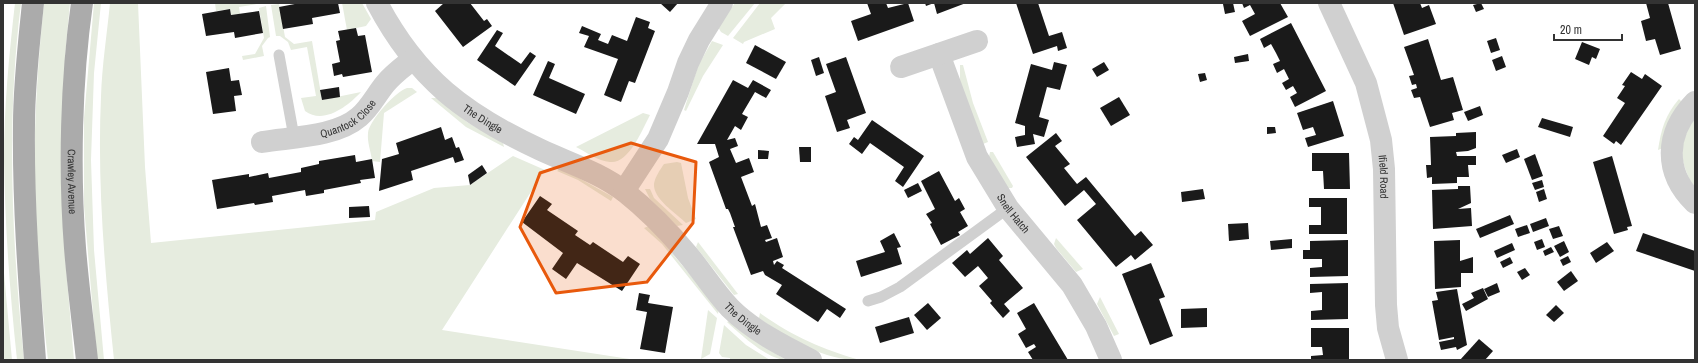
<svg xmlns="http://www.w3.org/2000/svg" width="1698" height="363" viewBox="0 0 1698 363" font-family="'Archivo Narrow',sans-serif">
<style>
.green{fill:#e6ecdf}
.building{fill:#1a1a1a}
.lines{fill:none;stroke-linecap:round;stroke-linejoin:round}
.service{stroke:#d0d0d0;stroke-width:11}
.minor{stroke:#d0d0d0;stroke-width:22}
.primary{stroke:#ababab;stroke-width:22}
.marked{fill:#e8590c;fill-opacity:0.2;stroke:#e8590c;stroke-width:3;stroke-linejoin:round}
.labels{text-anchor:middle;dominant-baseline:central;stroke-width:4;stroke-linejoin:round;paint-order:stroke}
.street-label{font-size:11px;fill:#333;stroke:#fff}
</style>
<rect width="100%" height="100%" fill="#fff"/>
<g class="green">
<path d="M 15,3 L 21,3 C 6,121 12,242 24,360 L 17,360 C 10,294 5,227 4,160 C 4,108 9,55 15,3 Z"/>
<path d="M 44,3 L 70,3 L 65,57 L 65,256 L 74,360 L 48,360 C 42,309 38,257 35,206 C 33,138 37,70 44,3 Z"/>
<polygon points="94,3 101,3 94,73 91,160 94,250 104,360 97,360 84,206 84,118"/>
<path d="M 110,3 L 138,3 L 145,167 L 151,243 L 375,220 L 376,212 L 434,188 L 470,185 L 513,156 L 545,170 L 442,330 L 636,360 L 114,360 C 105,273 97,184 101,97 C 102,65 107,34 110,3 Z"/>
<polygon points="215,3 263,3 239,7 240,14 231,15 230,9 216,11"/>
<polygon points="342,3 362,3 371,19 366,26 347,30"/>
<polygon points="735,3 755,3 728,36 721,32 718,27"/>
<polygon points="760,3 786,3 771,18 775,29 744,42 743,44 733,38"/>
<path d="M 279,4 L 285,37 L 294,44 L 312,41 L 322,100 L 361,92 C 348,106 324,125 305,111 L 301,98 L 316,96 L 307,47 L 291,50 L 288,42 L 280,36 L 276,36 L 271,5 Z"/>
<polygon points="266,6 270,37 268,38 262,46 264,56 243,60 242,56 255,54 264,38 259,8"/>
<polygon points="712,41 723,45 703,76 686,111 684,110 698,66"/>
<polygon points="960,65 963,65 973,103 988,142 983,144 960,81"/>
<path d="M 407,88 L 412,88 L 417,92 L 384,113 L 380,162 L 372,161 C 371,152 367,142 368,133 C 369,121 395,92 407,88 Z"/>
<polygon points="431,98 437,98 467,122 503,143 504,147 466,127"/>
<path d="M 1679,99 L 1683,103 L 1663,148 L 1658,150 C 1661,130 1665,115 1679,99 Z"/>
<path d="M 643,113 L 650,115 C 642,130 629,164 610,162 C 598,161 586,152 576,147 Z"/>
<path d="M 1695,116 L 1695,192 C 1680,158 1676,150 1695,116 Z"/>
<polygon points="990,152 993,152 1013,186 1012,188 1007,188 989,157"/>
<path d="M 677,162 L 681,163 L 688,198 L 696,219 L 686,223 C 676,213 653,199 654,184 C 655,177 660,170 664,164 Z"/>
<polygon points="561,168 613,197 611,201 578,180 557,171"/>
<polygon points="645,189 650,189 654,198 683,225 677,226 650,199"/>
<polygon points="649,226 719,309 718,314 662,244 644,228"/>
<polygon points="1056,238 1083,269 1076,272 1056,248 1054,244"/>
<polygon points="698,242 738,294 734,295 696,247"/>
<polygon points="3,262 12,360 3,360"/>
<polygon points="1100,297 1119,334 1114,336 1097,304"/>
<polygon points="708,310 717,318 710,354 701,359"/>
<path d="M 760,313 C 792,336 822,349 860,360 C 823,360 788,339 759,318 Z"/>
<path d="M 731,320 L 757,342 L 786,360 C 768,360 740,334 727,322 Z"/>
<polygon points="724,325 746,345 770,360 730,360 730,358 722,357 719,353"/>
</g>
<g class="building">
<polygon points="300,3 338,3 340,13 312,18 313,24 283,29 279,7"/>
<polygon points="444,3 470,3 484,21 487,19 492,26 463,47 435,11"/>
<polygon points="660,3 678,3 670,12"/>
<polygon points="867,3 886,3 888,8 908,3 914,21 858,41 851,21 871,14"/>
<polygon points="925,3 966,3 937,14 934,3 926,6"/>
<polygon points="1016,3 1038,3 1049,36 1062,32 1067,48 1058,51 1057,46 1033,54"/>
<polygon points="1233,3 1235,12 1225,14 1223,4"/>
<polygon points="1242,3 1280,3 1288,17 1250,36 1242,21 1255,14 1250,5 1244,8"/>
<polygon points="1393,3 1420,3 1422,8 1429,5 1436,24 1404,35"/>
<polygon points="1481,3 1484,9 1476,12 1473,5"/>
<polygon points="1646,3 1668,3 1681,49 1660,55 1655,39 1646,41 1641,21 1650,18"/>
<polygon points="230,9 231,15 259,11 263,33 235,38 234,32 206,36 202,14"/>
<polygon points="636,17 650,22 648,28 655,31 635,83 629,81 621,102 604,95 618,59 584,47 589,36 579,33 582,26 601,34 598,40 608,44 612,35 627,41"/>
<polygon points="1291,23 1326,91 1295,107 1290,97 1297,93 1293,86 1286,90 1282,83 1289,79 1284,69 1277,73 1273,64 1280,61 1276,53 1271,44 1264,48 1260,39"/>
<polygon points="356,28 358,36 365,35 372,72 343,77 342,74 334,76 332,64 340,62 336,41 340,40 338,31"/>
<polygon points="497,30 503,33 495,46 521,64 530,52 536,56 515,86 477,60"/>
<polygon points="1496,38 1500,50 1491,53 1487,41"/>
<polygon points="1428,39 1441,80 1453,77 1463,110 1452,113 1454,120 1430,127 1420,97 1414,98 1411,90 1417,88 1416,84 1412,85 1409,76 1414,75 1404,47"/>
<polygon points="1582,42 1600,49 1596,59 1592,57 1589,65 1575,59"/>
<polygon points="755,45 786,62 776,79 746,63"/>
<polygon points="1248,54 1249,61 1235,63 1234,57"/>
<polygon points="1502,56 1506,67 1496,71 1492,60"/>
<polygon points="819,57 824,73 816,76 811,60"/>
<polygon points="846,57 866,113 847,120 850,128 837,132 825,96 836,92 826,64"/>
<polygon points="548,61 555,64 549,78 585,94 576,114 533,95"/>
<polygon points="1054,62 1067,65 1060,90 1047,87 1039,117 1049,120 1044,137 1033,134 1035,144 1017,147 1015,137 1025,135 1025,126 1015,123 1031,64 1052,70"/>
<polygon points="1104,62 1109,70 1097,77 1092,69"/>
<polygon points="229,68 231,81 239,80 242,95 234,96 236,111 213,114 206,72"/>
<polygon points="1631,72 1642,79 1645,74 1662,86 1621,145 1616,141 1614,144 1603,136 1625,103 1617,98 1625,86 1622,85"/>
<polygon points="1205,73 1207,80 1200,82 1198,74"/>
<polygon points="733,80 748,88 753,80 771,90 766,98 755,92 742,114 748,117 741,130 735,126 727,140 735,138 738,146 730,149 736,163 749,158 754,172 741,177 752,206 755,204 761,227 767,225 772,238 765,240 766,242 777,238 783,257 773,261 774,265 777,261 784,265 782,268 846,309 840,318 827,309 818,322 776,294 782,285 765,275 763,271 751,275 733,227 735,227 730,213 728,209 726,209 709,162 719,157 715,144 697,144"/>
<polygon points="339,87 340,97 322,100 320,90"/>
<polygon points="1119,97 1130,115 1111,126 1100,108"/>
<polygon points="1333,101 1344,136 1308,147 1305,138 1316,135 1313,127 1303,130 1297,113"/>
<polygon points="1480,106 1483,115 1468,121 1464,112"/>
<polygon points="1542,118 1573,127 1570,137 1538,127"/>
<polygon points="872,120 924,156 903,187 895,181 904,167 870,143 862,154 849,144 854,137 858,140"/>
<polygon points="441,127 445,140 452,137 456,148 459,147 464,160 455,163 453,157 411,171 413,180 379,191 382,159 399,154 396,143"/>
<polygon points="1267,127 1275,127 1276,133 1267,134"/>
<polygon points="1476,132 1476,148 1468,151 1456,152 1457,156 1476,156 1476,165 1468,165 1469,177 1457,177 1457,183 1432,184 1432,177 1427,178 1426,165 1431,165 1430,137 1456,136 1456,133"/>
<polygon points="1056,133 1062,141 1055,146 1070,164 1064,168 1077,184 1086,177 1135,236 1141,231 1153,245 1135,260 1131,255 1116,267 1077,220 1096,204 1084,190 1065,206 1026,157"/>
<polygon points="799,147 811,147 811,162 800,162"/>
<polygon points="1517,149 1520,157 1506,163 1502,155"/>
<polygon points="758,150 769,151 768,159 758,159"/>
<polygon points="1312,153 1349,153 1350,189 1324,189 1323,171 1312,171"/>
<polygon points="1535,154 1543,176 1532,180 1524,159"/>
<polygon points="355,155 356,162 372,159 375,178 360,180 361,183 324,190 324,193 306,196 305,190 272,196 273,202 255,205 254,203 217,209 212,180 249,174 249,177 268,173 269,178 301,172 301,168 319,164 319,161"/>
<polygon points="1612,156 1632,226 1627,227 1628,230 1614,234 1593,162"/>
<polygon points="482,165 487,173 470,185 468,175"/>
<polygon points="939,171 955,201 959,198 965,209 960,212 968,226 958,232 960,235 941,245 930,224 932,223 926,214 935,209 921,181"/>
<polygon points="1542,180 1544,187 1535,190 1532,183"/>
<polygon points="918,183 922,191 908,198 904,190"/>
<polygon points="1458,186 1470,186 1471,203 1458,209 1471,208 1472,226 1433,229 1432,190 1458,189"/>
<polygon points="1203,189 1205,199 1182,202 1181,192"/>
<polygon points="1544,189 1547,199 1539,202 1536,192"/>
<polygon points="540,196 552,204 547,210 578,231 575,235 590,245 593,242 623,262 628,256 640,264 622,291 577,263 566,279 552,269 563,253 522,222"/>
<polygon points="1309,198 1347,198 1347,234 1309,234 1309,225 1321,225 1321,207 1309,207"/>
<polygon points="369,206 370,217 349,218 349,207"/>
<polygon points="1510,215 1514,224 1480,238 1476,229"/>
<polygon points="1546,218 1549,226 1533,232 1530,224"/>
<polygon points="1248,223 1249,239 1229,241 1228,224"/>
<polygon points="1527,225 1530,233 1518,237 1515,229"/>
<polygon points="1559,226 1563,236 1553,239 1549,229"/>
<polygon points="894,233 901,247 897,248 902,264 861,277 856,261 885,252 880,241"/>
<polygon points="1643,233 1695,251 1695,271 1636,251"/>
<polygon points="988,238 1003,256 999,260 1023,288 1004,304 1010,311 1003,318 990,303 992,301 979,286 988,278 978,266 965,277 952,263 967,250 970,254"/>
<polygon points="1292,239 1292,248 1271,250 1270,241"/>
<polygon points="1542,239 1545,247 1537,250 1534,242"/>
<polygon points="1348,240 1348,276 1310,277 1310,268 1322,267 1322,259 1303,259 1303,250 1310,250 1310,241"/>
<polygon points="1460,240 1460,261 1473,257 1473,273 1461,273 1461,287 1435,289 1434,241"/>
<polygon points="1564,241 1569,252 1560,257 1554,246"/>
<polygon points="1607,242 1614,251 1596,263 1590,253"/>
<polygon points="1512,243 1515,250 1497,258 1494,251"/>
<polygon points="1551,247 1554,252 1545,256 1543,251"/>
<polygon points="1568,256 1571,262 1563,266 1560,260"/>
<polygon points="1510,257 1513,263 1503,268 1500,262"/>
<polygon points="1151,263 1165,297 1159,299 1173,336 1150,345 1122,274"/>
<polygon points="1525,268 1530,275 1522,280 1517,272"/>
<polygon points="1571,271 1578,281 1564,291 1557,282"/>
<polygon points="1348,283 1348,319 1311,320 1311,311 1322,310 1322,292 1310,293 1310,284"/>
<polygon points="1497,283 1500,292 1488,297 1484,289"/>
<polygon points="1483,288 1488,299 1466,311 1462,304 1474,298 1471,293"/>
<polygon points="1457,289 1467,345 1457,350 1456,347 1441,350 1439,342 1454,339 1454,337 1439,340 1432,301 1438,300 1436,292"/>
<polygon points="639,293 650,295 648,303 673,307 665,353 640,349 647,312 636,310"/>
<polygon points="928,303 941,318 927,330 914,315"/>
<polygon points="1034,303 1053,335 1068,360 1033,360 1028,352 1036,347 1034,344 1026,348 1018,334 1026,329 1017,313"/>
<polygon points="1556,305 1564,313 1554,322 1546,315"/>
<polygon points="1207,308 1207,327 1181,328 1181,309"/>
<polygon points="909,317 914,333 880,343 875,327"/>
<polygon points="1311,328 1349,328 1349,360 1311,360 1311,356 1323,355 1322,347 1311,347"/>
<polygon points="1479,339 1493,351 1485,360 1460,360"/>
</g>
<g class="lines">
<g class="service">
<polyline points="279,55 294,137"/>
<polyline points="868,301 881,297 900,287 1008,208"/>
</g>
<g class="minor">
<path id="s1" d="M 377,3 C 417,79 465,115 541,150 C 569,163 601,173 625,192 C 649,211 670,233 689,256 C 703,273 715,292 730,308 C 752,330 783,346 811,360"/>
<path id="s2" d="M 1329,3 L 1366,83 L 1381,140 L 1384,169 L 1386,305 L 1388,328 L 1397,360"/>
<path id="s3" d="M 939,54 L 977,157 L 1008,208 L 1072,285 L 1096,326 L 1111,360"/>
<polyline points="901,67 977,41"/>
<path d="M 1695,102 C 1665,133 1663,172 1695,203"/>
<path id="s4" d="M 262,142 C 292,137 336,137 359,117 C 370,108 376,95 385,84 C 393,74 403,67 413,59"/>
<polyline points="624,191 658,139 678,92 688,63 699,40 722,3"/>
</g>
<g class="primary">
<path d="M 33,3 C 29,43 24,84 24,124 C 23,203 29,281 35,360"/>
<path id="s5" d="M 82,3 C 71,80 69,171 75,248 C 78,286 83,323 87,360"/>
</g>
</g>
<path class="marked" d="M 631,143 L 696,162 L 693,223 L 647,282 L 556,293 L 520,227 L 540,173 Z"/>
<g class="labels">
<g class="street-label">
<text stroke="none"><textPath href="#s4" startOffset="91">Quantock Close</textPath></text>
<text stroke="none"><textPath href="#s1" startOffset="159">The Dingle</textPath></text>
<text stroke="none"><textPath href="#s2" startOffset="184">Ifield Road</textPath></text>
<text stroke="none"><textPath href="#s5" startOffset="179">Crawley Avenue</textPath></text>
<text stroke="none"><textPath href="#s3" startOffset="177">Snell Hatch</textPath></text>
<text stroke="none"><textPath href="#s1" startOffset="493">The Dingle</textPath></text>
</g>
</g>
<rect width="1698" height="363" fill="none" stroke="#333333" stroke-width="8"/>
<path d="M1554 34v6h68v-6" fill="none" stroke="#333333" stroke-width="2"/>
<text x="1560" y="34" font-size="12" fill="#333333" stroke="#ffffff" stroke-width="3" paint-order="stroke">20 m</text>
</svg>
